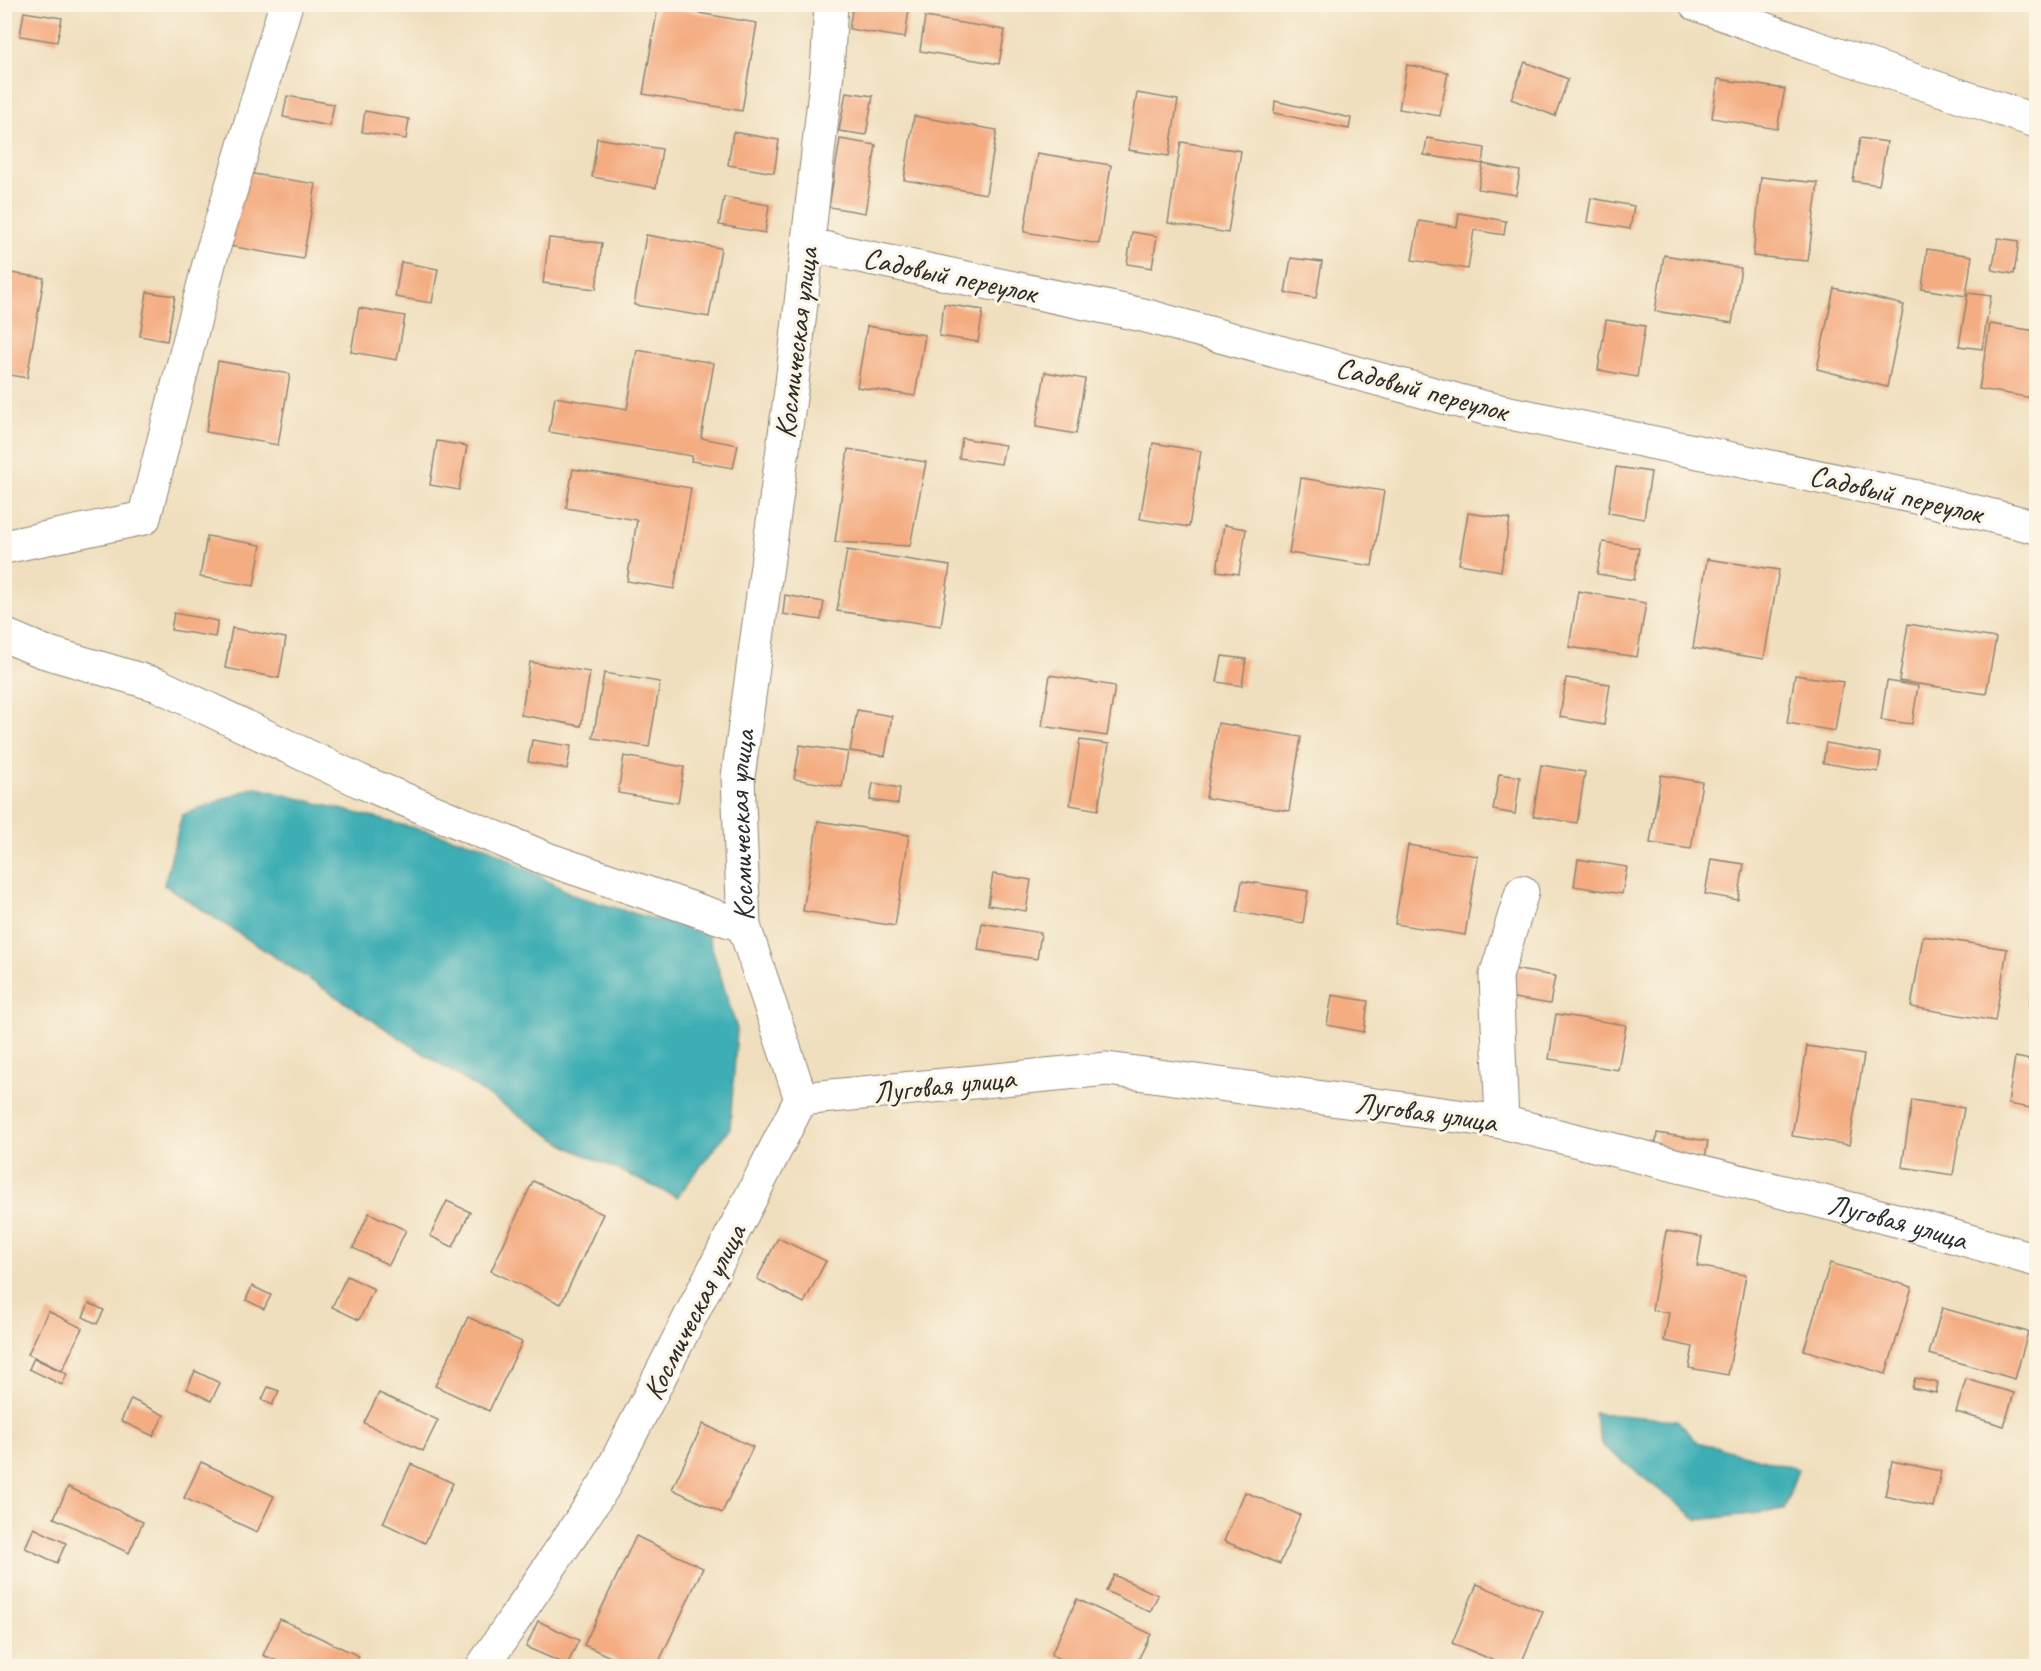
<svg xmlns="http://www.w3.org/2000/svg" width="2041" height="1671" viewBox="0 0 2041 1671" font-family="Caveat,sans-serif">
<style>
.water{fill:#3daeb4;stroke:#346c70;stroke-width:1.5}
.building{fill:#f4ac81}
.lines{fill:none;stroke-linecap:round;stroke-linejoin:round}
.minor-casing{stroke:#8e8574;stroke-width:35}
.minor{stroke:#fff;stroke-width:33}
.labels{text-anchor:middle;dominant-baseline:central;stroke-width:6;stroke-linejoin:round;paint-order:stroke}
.street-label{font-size:30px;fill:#2b2b2b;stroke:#fcf5e5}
</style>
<rect width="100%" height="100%" fill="#fcf5e5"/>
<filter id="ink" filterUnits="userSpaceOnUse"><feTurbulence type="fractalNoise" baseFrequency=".0167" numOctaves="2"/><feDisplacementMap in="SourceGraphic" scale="12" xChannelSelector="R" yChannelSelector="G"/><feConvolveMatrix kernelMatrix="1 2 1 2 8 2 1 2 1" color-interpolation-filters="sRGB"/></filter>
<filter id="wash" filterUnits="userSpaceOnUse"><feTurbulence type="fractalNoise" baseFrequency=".008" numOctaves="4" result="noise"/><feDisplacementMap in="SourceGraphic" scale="24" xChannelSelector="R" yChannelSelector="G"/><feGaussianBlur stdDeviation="1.35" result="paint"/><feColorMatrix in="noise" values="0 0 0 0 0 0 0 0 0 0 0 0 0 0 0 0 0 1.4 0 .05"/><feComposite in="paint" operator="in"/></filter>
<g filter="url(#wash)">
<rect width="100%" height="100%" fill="#f0dfbe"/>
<g class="water">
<polygon points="254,787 485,846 575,896 708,935 737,1029 730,1128 677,1197 568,1147 164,885 182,815"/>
<polygon points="1594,1413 1677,1420 1697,1442 1798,1469 1784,1510 1698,1520 1603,1446"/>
</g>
<g id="blocks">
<g class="building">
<polygon points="853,4 880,4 909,9 905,38 849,29"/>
<polygon points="927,4 959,4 958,11"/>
<polygon points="658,6 757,23 742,111 643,94"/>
<polygon points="24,12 62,18 57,42 20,36"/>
<polygon points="925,17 1005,30 999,64 920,51"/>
<polygon points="1525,62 1568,79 1555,116 1511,99"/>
<polygon points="1407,65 1448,72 1440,116 1399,109"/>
<polygon points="1718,79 1785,89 1777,129 1712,118"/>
<polygon points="846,92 873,96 866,135 839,131"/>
<polygon points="1137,93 1178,100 1169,156 1128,150"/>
<polygon points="287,96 334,104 330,126 283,117"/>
<polygon points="1275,101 1351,118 1349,129 1274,113"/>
<polygon points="365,111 409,119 406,139 362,132"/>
<polygon points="914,116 997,130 986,194 904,180"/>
<polygon points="733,132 779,140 774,173 728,165"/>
<polygon points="597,138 662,149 656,188 592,177"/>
<polygon points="1427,138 1485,148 1483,164 1424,155"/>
<polygon points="1860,138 1887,142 1879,185 1853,181"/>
<polygon points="840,139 876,145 865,213 829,207"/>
<polygon points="1181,142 1241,151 1228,233 1168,223"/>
<polygon points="1037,153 1111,165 1099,244 1024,232"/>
<polygon points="1483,164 1520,171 1516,195 1478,189"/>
<polygon points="241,172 316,184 303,259 229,246"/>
<polygon points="1761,177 1818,183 1808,261 1753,256"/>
<polygon points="724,197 769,205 765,233 719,225"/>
<polygon points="1591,198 1634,206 1630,229 1587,222"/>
<polygon points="1459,213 1506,221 1504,235 1474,230 1468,269 1412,260 1419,221 1457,227"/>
<polygon points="1132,232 1157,236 1152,268 1127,264"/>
<polygon points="646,235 721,248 709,317 634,305"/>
<polygon points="549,238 602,243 596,289 543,283"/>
<polygon points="1998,238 2019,241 2014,274 1992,270"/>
<polygon points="1927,249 1972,256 1966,296 1922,289"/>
<polygon points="1664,255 1741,268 1732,323 1655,311"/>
<polygon points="1291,258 1322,262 1316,298 1285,293"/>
<polygon points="401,262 438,269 432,303 395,297"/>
<polygon points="4,272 44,278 27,378 4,374"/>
<polygon points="1834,288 1904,305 1887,387 1817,369"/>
<polygon points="147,292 175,296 167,341 140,336"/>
<polygon points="1968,293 1991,296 1982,349 1959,346"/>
<polygon points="944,304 983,310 978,342 939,336"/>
<polygon points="359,308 405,316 397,360 351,352"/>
<polygon points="1606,320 1645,326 1637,377 1598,370"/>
<polygon points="1990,324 2036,331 2036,371 2032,398 1979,389"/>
<polygon points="867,326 925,335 915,396 857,387"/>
<polygon points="637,350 714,363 701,438 738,445 733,468 691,461 692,456 549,432 555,397 627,409"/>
<polygon points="218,361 290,374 278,445 206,432"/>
<polygon points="1045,372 1085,379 1076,434 1036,427"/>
<polygon points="962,438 1005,445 1001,464 959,458"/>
<polygon points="437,441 467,446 459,490 430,485"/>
<polygon points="1153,443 1201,451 1189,527 1140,519"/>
<polygon points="848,449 926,462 910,546 835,542"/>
<polygon points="1616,467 1651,472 1644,519 1608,513"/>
<polygon points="573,469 691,488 674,589 627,581 637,520 566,508"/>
<polygon points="1301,478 1384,491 1372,566 1289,553"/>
<polygon points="1468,513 1510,519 1501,571 1459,564"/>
<polygon points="1224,525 1246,529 1239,574 1217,571"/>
<polygon points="207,536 261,545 254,586 200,577"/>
<polygon points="1603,542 1639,548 1634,580 1597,574"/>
<polygon points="847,550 950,566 941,626 837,611"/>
<polygon points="1707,559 1779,570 1764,659 1693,648"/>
<polygon points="1578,591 1646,603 1637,657 1569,647"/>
<polygon points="785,595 824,602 821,620 783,614"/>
<polygon points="174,613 218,621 215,637 171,630"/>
<polygon points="1908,624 1996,638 1986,694 1899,681"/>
<polygon points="232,628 286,638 279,678 225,668"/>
<polygon points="1222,656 1246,659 1242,686 1217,682"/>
<polygon points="530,662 590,672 581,726 521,715"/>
<polygon points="604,673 660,682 649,747 593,738"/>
<polygon points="1050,675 1115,686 1107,736 1042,726"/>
<polygon points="1795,675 1843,682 1835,731 1787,723"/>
<polygon points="1566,678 1610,684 1604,725 1560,717"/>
<polygon points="1887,681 1918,686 1912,724 1881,720"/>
<polygon points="857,710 892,716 885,756 850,751"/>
<polygon points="1218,723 1301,737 1289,811 1206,798"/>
<polygon points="532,740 571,746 567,769 528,762"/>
<polygon points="1080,740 1109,744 1098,810 1070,805"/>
<polygon points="1826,743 1881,753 1878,772 1823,763"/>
<polygon points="800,745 848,752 842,787 794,779"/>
<polygon points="624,756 684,767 678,803 618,793"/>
<polygon points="1541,765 1585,772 1577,823 1533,816"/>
<polygon points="1499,774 1520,777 1515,814 1493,810"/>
<polygon points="1661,775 1702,782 1691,849 1650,843"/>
<polygon points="873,783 900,788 898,804 870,800"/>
<polygon points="818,821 909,835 895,926 803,911"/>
<polygon points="1408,845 1478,856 1465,935 1395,924"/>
<polygon points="1578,859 1627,867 1622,894 1574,886"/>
<polygon points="1711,859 1744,864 1738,900 1705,894"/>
<polygon points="993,874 1031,880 1026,911 988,905"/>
<polygon points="1242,881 1308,891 1303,923 1237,912"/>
<polygon points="982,923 1041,933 1037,959 978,950"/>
<polygon points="1923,936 2007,949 1995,1021 1911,1007"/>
<polygon points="1513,969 1555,976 1550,1004 1508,997"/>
<polygon points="2035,974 2036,974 2036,1006 2030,1005"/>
<polygon points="1332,995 1368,1001 1364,1032 1327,1025"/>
<polygon points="1556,1014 1626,1025 1618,1070 1549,1059"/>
<polygon points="1807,1046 1864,1055 1849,1145 1792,1136"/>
<polygon points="2015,1057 2036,1061 2036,1109 2008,1104"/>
<polygon points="1912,1100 1964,1108 1953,1175 1902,1167"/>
<polygon points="1657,1133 1708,1141 1705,1158 1655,1150"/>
<polygon points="533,1181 603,1214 561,1304 491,1271"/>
<polygon points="447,1201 470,1212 453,1247 430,1236"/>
<polygon points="369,1213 406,1230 389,1265 353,1248"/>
<polygon points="1666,1231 1702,1237 1697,1266 1746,1275 1728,1375 1689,1368 1693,1347 1664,1341 1669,1313 1652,1310"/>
<polygon points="778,1238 826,1261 804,1303 757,1279"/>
<polygon points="1830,1263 1912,1287 1886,1374 1804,1350"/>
<polygon points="347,1276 374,1289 359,1320 332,1307"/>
<polygon points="252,1286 271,1295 264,1309 246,1300"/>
<polygon points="89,1303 104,1310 97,1324 83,1317"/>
<polygon points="1942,1308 2028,1332 2015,1379 1929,1354"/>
<polygon points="48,1311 82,1328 62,1371 28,1354"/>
<polygon points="468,1317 522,1342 489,1411 435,1386"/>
<polygon points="34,1358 67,1374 62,1385 29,1369"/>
<polygon points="195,1371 220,1383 211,1401 187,1389"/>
<polygon points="1915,1378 1938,1383 1936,1393 1912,1388"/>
<polygon points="1966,1379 2014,1393 2004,1426 1956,1412"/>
<polygon points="268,1387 279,1391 272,1405 262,1400"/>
<polygon points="379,1393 438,1420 423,1451 364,1423"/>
<polygon points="131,1399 164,1415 153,1436 121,1421"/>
<polygon points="703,1424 753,1447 722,1513 672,1489"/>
<polygon points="1892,1461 1941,1471 1933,1507 1885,1496"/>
<polygon points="201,1462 274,1496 257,1532 184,1498"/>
<polygon points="411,1464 453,1483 425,1543 383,1523"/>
<polygon points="68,1487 143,1522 129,1553 54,1518"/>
<polygon points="1245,1492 1300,1515 1280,1564 1224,1541"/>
<polygon points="34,1528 66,1543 57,1563 25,1548"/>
<polygon points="636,1536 703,1568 657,1666 630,1666 584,1645"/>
<polygon points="1114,1575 1158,1595 1150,1612 1106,1591"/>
<polygon points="1477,1584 1543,1612 1520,1666 1507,1666 1452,1643"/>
<polygon points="1077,1599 1151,1634 1135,1666 1075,1666 1051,1655"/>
<polygon points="280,1619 359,1656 354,1666 288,1666 263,1655"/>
<polygon points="538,1621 579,1640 567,1665 526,1647"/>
</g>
</g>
</g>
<g filter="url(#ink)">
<use href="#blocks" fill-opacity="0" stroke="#8e8574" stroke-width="1.5"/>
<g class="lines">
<defs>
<g id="minor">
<polyline points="1696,4 1808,45 2036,121"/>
<polyline points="808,245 1143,315 1481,407 1921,498 2036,527"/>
<polyline points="4,547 144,518 210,260 286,4"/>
<polyline points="4,635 42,651 158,685 360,781 547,859 744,926"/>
<path id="s1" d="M 801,1099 L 1107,1069 L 1502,1122 L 1896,1220 L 2036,1260"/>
<polyline points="1502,1122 1496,976 1522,892"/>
<path id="s2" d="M 483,1666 L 604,1486 L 801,1099 L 744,926 L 738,777 L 792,383 L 827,73 L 831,4"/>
</g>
</defs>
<use href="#minor" class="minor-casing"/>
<use href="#minor" class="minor"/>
</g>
</g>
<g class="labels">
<g class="street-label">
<text transform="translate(950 275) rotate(12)">Садовый переулок</text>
<text transform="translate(796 343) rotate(-83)">Космическая улица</text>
<text transform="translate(1422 389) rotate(15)">Садовый переулок</text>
<text transform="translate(1896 494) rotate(13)">Садовый переулок</text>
<text stroke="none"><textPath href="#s2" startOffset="934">Космическая улица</textPath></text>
<text transform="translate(944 1085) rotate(-6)">Луговая улица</text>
<text transform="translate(1426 1112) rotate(8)">Луговая улица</text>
<text stroke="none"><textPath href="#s1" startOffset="1114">Луговая улица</textPath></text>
<text transform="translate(694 1312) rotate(-63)">Космическая улица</text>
</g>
</g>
<rect width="2041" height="1671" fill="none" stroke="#fcf5e5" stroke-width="24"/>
</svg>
